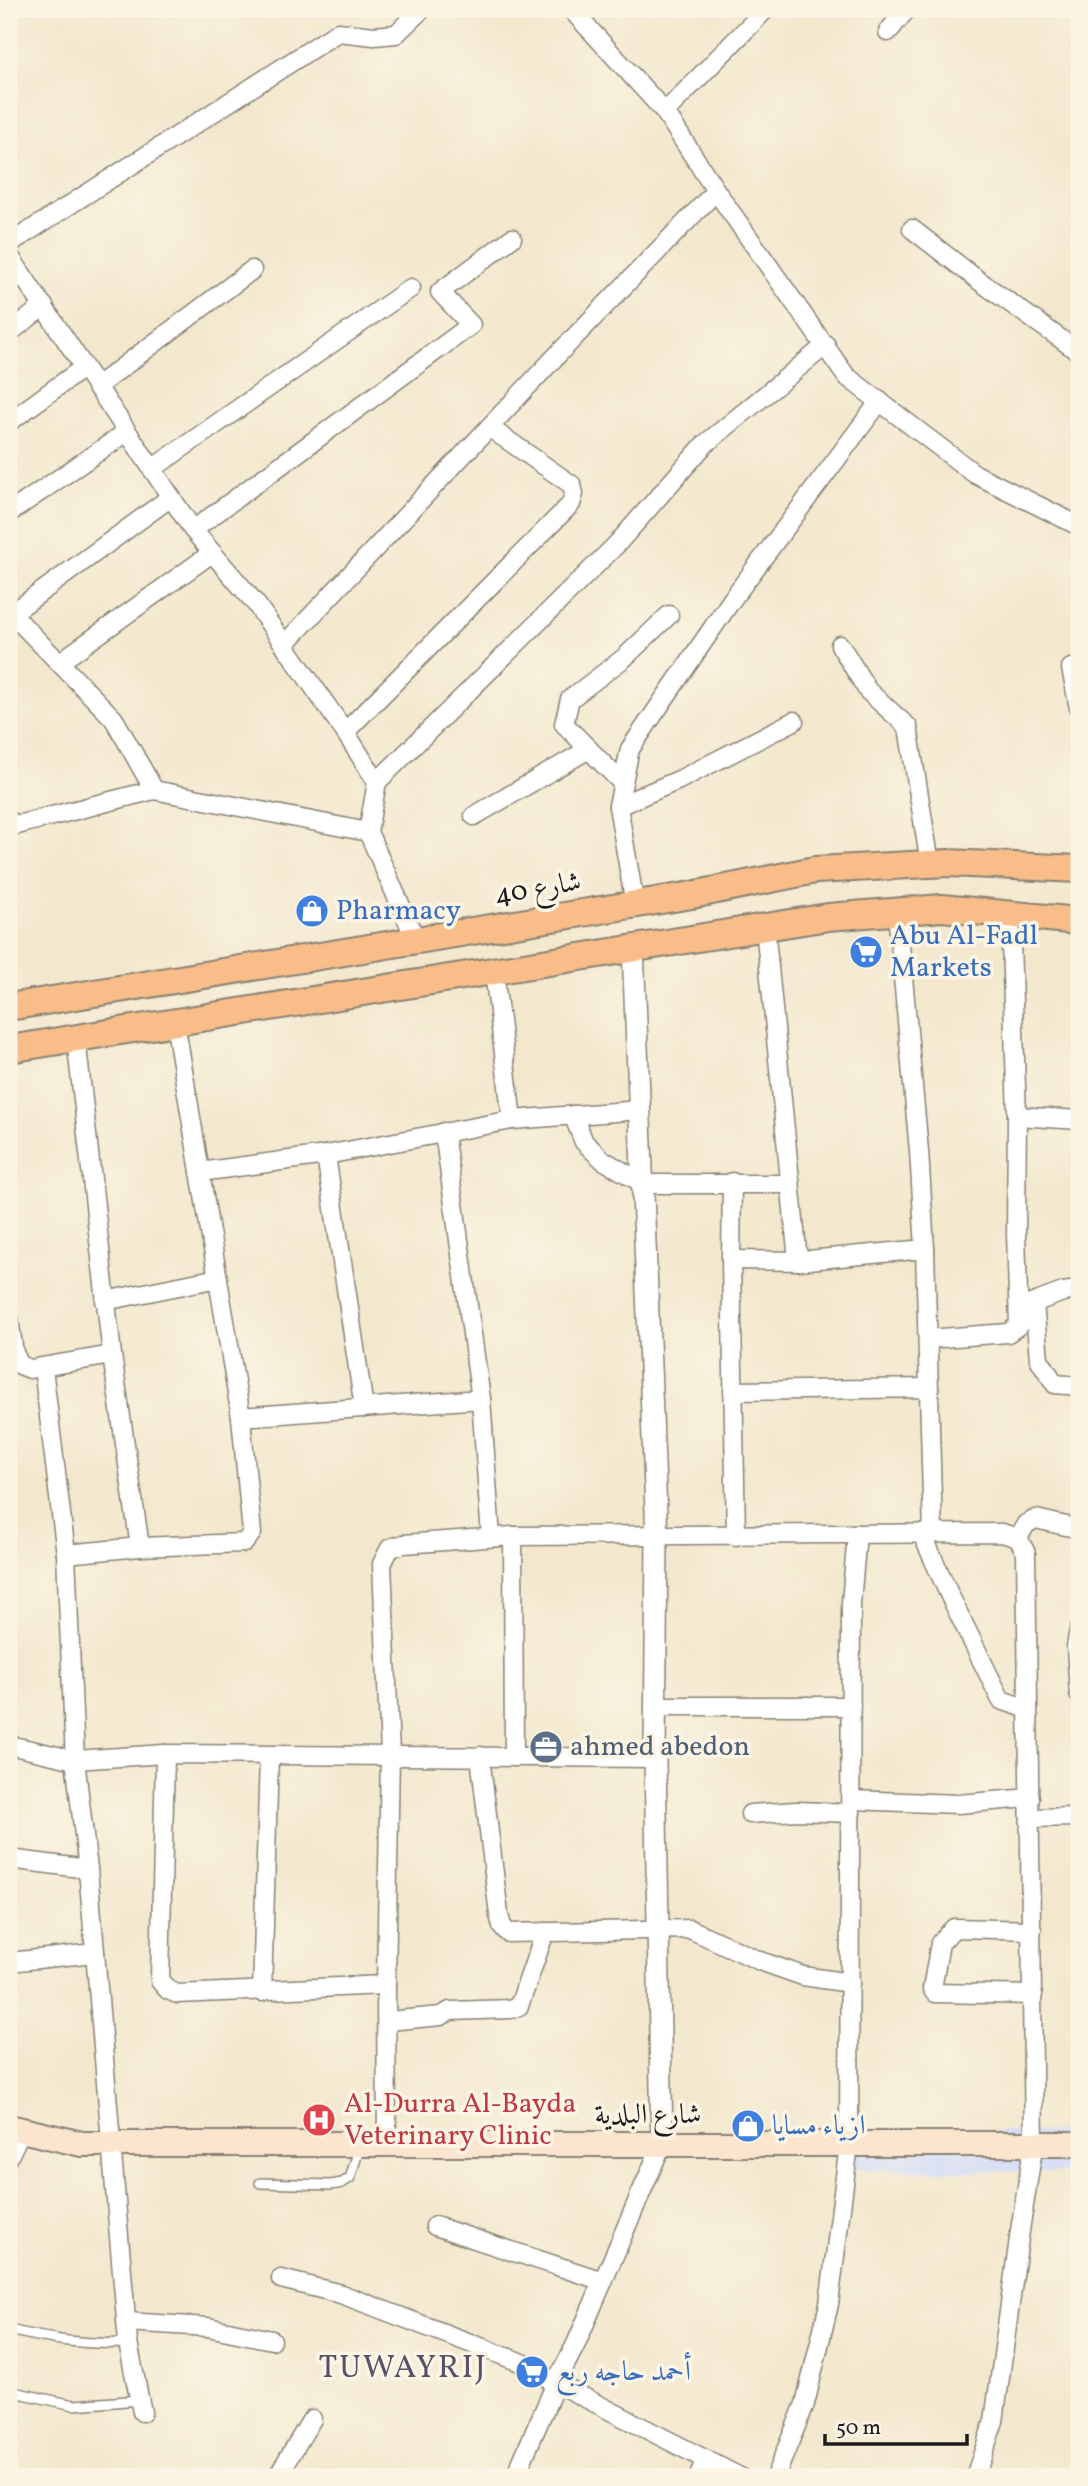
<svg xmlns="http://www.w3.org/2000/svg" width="1088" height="2486" viewBox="0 0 1088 2486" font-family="Vollkorn,Amiri,serif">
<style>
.built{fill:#d0daf9}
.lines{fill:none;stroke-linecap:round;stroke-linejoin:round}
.service-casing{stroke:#888275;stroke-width:12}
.minor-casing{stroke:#888275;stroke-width:21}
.tertiary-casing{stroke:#888275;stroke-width:24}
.secondary-casing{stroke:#888275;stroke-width:28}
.primary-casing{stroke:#888275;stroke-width:30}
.service{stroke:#fff;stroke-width:9}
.minor{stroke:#fff;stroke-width:18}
.tertiary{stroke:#fff;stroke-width:21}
.secondary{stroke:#fce5cf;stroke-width:24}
.primary{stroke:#f8bd88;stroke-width:26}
.labels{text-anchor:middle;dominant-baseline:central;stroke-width:7;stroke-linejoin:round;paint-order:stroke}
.street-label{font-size:28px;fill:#1c1c1c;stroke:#fcf5e5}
.shop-label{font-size:28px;fill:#366cbe;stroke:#fcf5e5;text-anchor:start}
.service-label{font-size:28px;fill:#4e5e75;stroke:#fcf5e5;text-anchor:start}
.health-label{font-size:28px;fill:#be3a42;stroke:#fcf5e5;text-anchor:start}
.quarter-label{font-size:32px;letter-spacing:2px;fill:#565268;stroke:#fcf5e5}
</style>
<rect width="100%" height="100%" fill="#fcf5e5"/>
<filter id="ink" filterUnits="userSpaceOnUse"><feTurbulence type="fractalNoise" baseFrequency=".0143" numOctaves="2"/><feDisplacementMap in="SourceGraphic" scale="14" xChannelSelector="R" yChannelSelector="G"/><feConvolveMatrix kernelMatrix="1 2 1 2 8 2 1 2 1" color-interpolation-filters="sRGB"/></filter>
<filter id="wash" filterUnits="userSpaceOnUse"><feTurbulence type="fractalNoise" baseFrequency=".00686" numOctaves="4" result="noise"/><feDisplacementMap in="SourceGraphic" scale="28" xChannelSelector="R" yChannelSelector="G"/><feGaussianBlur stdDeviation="1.57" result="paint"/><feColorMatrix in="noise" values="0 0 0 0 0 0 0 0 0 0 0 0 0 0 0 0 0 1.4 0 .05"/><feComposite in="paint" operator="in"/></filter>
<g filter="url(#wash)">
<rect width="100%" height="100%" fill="#f3e8ce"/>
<polygon class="built" points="858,2131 1079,2132 1079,2173 852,2169"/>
</g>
<g filter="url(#ink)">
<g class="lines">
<defs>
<g id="service">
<polyline points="260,2183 331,2185 342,2183 350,2178 360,2146"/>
<path d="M 9,2330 C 52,2340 83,2345 128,2343"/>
<polyline points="9,2391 74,2405 140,2400"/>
</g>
<g id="minor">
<polyline points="571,9 665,112 716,191 846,376 975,474 1079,526"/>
<polyline points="888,32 907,9"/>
<polyline points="665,112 766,9"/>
<polyline points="912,229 978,280 1079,352"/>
<polyline points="9,244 338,32 374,36 396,34 422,9"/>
<polyline points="9,255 193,530 256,604 345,732 377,782 368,832 416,940"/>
<polyline points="9,333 44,306"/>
<polyline points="96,387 252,270"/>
<polyline points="9,422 83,368"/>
<polyline points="152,469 411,288"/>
<polyline points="9,513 127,432"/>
<polyline points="193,530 471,325 440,292 512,238"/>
<polyline points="9,611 114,719 154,790 368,832"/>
<polyline points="11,614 171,497"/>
<polyline points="284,645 561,351 716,191"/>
<polyline points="840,645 868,691 908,727 930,864"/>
<polyline points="60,662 212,553"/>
<polyline points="1071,668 1079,708"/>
<polyline points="345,732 571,504 574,494 572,485 490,428"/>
<polyline points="377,782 617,544 704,445 826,345"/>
<polyline points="622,783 564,724 570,699 624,658 669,615"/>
<polyline points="618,806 679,780 794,721"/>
<polyline points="474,816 589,749"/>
<polyline points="9,821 17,825 154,790"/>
<polyline points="635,905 618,806 630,749 733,598 880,401"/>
<polyline points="897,912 919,1151 925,1249 933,1534"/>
<polyline points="765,927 798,1261"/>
<polyline points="494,971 512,1120"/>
<polyline points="76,1038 112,1355 140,1547"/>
<polyline points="573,1115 584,1142 603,1160 644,1184 789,1184"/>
<polyline points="1017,1116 1079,1120"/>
<polyline points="444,1132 481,1399 491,1537"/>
<polyline points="326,1155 364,1408"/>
<polyline points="200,1172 326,1155 512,1120 640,1110"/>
<polyline points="732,1182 731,1260 736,1536"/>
<polyline points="731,1260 798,1261 925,1249"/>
<polyline points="105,1301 218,1278"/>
<polyline points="1034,1303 1039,1359 1055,1384 1079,1386"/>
<polyline points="1026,1306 1063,1292 1079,1290"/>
<polyline points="9,1319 14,1353 20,1365 30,1369 112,1355"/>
<polyline points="928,1339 1008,1333 1019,1325 1016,1234 1017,1116 1010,915"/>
<polyline points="43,1368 66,1554 75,1760 88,1869 128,2343 142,2412"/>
<polyline points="733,1391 929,1388"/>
<polyline points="241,1417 481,1399"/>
<polyline points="922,1534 949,1594 1001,1700 1028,1709"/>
<polyline points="513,1536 514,1757"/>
<polyline points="1018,1538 1026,1524 1036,1519 1079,1529"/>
<polyline points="66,1554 140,1547 244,1543 252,1533 241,1417 175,1022"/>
<polyline points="1079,1630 1076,1647 1079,1694"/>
<polyline points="656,1706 851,1706"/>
<polyline points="9,1745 75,1760 165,1754 655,1758"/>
<polyline points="165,1754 160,1981 168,1990 177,1994 386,1985"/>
<polyline points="480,1756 499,1915 502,1926 508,1933 690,1929 760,1961 803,1976 850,1983"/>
<polyline points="851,1800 958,1804 1030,1798"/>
<polyline points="750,1814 796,1811 851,1813"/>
<polyline points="1030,1818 1079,1817"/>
<polyline points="9,1859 88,1869"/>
<polyline points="1032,1930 954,1928 940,1943 932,1989 935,1993 1033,1995"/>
<polyline points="9,1962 95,1953"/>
<polyline points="262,1992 269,1756"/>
<polyline points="388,2021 441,2016 450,2011 511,2009 519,2006 545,1932"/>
<polyline points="387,2144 386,1985 390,1754 382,1564 390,1548 404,1544 513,1536 1002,1533 1018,1538 1026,1553 1034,2143 1021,2224 994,2421 975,2477"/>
<polyline points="9,2156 21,2131"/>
<polyline points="435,2226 603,2281"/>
<polyline points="281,2279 341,2294 525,2364 556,2383 740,2477"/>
<polyline points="126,2322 208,2327 272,2340"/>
<polyline points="277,2477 312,2419"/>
<polyline points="515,2477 556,2383 576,2344 662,2144"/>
<polyline points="699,2477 705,2459"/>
<polyline points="775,2477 805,2404 829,2304 849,2144 851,1603 857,1534"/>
</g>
<polyline id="tertiary" points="633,948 657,1537 655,1758 662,2144"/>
<polyline id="secondary" points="9,2127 82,2144 1079,2144"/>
<g id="primary">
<polyline points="9,1007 692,895 815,870 948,863 1079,869"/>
<polyline points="9,1049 828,917 942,908 1079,921"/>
</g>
</defs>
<use href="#service" class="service-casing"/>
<use href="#minor" class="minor-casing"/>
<use href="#tertiary" class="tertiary-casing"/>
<use href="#secondary" class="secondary-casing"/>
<use href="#primary" class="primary-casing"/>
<use href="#service" class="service"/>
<use href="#minor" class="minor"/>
<use href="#tertiary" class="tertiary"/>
<use href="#secondary" class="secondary"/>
<use href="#primary" class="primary"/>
</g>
</g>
<defs>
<symbol id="shop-disc" viewBox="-11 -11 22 22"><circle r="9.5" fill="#3f7fe0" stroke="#fcf5e5"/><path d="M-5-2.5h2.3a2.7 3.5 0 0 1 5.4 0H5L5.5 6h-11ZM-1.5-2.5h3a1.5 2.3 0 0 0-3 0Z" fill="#fff"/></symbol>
<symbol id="supermarket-disc" viewBox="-11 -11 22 22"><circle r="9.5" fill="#3f7fe0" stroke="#fcf5e5"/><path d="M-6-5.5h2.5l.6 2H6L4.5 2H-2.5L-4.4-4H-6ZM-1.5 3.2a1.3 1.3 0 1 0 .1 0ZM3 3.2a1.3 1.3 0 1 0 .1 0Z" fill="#fff"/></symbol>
<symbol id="office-disc" viewBox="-11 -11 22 22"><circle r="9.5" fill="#5c6f8a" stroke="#fcf5e5"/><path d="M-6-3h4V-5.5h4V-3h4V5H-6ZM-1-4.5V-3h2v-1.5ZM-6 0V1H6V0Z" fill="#fff"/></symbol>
<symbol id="hospital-disc" viewBox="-11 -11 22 22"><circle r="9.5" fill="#e0444e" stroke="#fcf5e5"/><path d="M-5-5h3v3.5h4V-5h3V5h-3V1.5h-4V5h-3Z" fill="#fff"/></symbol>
</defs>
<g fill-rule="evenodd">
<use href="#shop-disc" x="293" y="892" width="38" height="38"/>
<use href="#supermarket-disc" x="847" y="933" width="38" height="38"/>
<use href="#office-disc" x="527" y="1728" width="38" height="38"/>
<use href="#hospital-disc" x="300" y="2101" width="38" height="38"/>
<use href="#shop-disc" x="729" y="2107" width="38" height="38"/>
<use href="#supermarket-disc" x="513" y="2353" width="38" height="38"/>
</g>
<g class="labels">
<g class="street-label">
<text transform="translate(538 889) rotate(-9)">شارع 40</text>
<text x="648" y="2115">شارع البلدية</text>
</g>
<g class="shop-label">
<text x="336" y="911">Pharmacy</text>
<text x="890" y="936">Abu Al-Fadl<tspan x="890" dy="32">Markets</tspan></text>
<text x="772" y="2126">ازياء مسايا</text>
<text x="556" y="2372">أحمد حاجه ربع</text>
</g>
<g class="service-label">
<text x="570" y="1747">ahmed abedon</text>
</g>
<g class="health-label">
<text x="344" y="2104">Al-Durra Al-Bayda<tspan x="344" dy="32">Veterinary Clinic</tspan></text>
</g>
<g class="quarter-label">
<text x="403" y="2369">TUWAYRIJ</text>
</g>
</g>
<rect width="1088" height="2486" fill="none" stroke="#fcf5e5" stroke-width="35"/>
<path d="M825 2434v10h142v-10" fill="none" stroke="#1c1c1c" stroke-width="3.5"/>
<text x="836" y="2434" font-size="21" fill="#1c1c1c" stroke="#fcf5e5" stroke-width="5" paint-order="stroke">50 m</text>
</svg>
